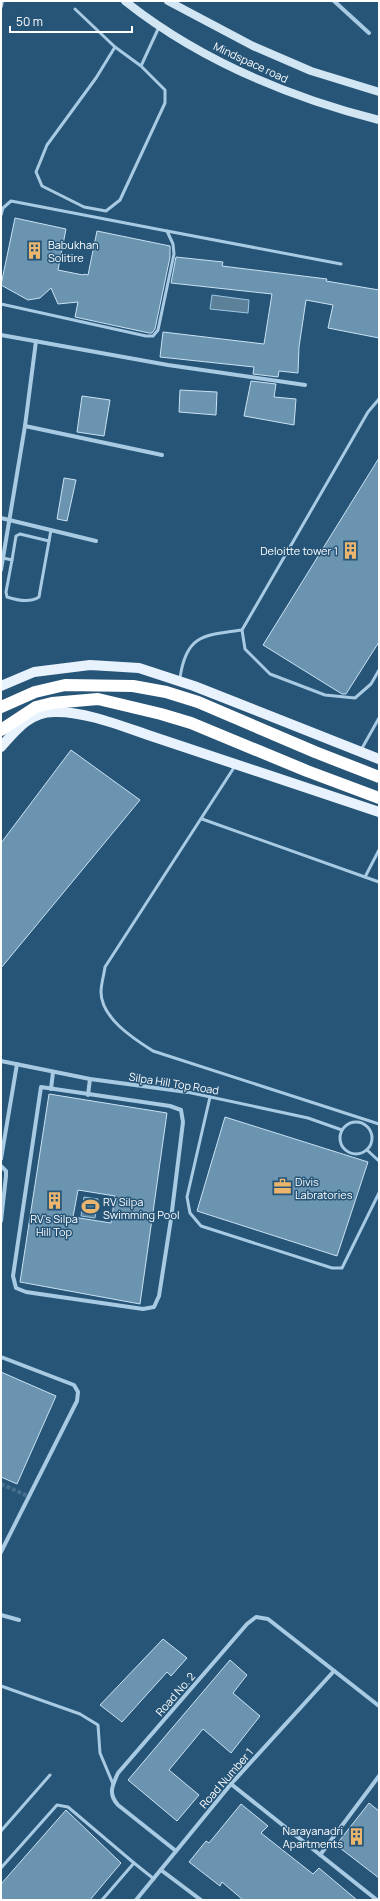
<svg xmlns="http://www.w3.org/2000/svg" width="380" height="1901" viewBox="0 0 380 1901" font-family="Manrope,sans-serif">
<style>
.water{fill:#5d8099;stroke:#9dc7e3}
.building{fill:#6a94b0;stroke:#cae2f3;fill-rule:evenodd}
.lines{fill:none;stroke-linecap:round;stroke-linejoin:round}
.street-tunnel{stroke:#476e8c;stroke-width:4;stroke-dasharray:4 2;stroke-linecap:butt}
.lane{stroke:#a8cbe3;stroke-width:3}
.street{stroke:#a8cbe3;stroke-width:4}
.secondary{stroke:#d1e5f3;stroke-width:8}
.primary{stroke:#e7f2fc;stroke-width:10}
.highway{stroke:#fff;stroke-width:12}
.labels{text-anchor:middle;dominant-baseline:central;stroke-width:3;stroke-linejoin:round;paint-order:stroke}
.street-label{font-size:11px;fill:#fff;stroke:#265578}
.poi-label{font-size:11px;fill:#fff;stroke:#265578;text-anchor:start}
</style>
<rect width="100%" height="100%" fill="#265578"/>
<g class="water">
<polygon points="212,295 249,300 248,313 210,309"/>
<polygon points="84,1197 98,1199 95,1218 81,1216"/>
</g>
<g class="building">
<polygon points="15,218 66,229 58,270 83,275 84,274 88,275 97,231 170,246 170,257 155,329 152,333 149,333 75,317 78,302 58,304 51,288 40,298 28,300 1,285"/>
<polygon points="176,257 223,262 222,266 327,279 326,281 379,290 379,338 328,328 333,305 306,300 299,347 298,373 279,371 278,377 253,374 254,367 160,357 163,332 264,344 272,294 171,283"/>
<polygon points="251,381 276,384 274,397 296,399 294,425 244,416"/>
<polygon points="180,390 217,392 216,415 179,412"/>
<polygon points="82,396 110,400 104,436 77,432"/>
<polygon points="379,458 379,642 346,694 342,694 263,645"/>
<polygon points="64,478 76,480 67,521 57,519"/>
<polygon points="71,750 140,800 1,968 1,843"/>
<path d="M 49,1094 L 167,1113 L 140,1304 L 20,1282 ZM 78,1190 L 115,1196 L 111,1223 L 73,1217 Z"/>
<polygon points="225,1117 368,1162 337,1256 197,1211"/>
<polygon points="1,1372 56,1396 17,1484 1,1477"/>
<polygon points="163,1639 187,1658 171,1676 167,1672 122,1722 100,1705"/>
<polygon points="230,1660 247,1675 233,1693 260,1716 231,1753 203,1729 169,1770 199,1795 177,1821 128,1780"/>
<polygon points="369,1803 379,1811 379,1878 336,1845"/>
<polygon points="241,1804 268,1826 261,1833 313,1874 319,1868 357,1900 243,1900 222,1882 220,1886 189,1862 206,1841 209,1843"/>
<polygon points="66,1810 121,1863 90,1900 1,1900 1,1884"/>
</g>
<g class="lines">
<polyline class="street-tunnel" points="1,1484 30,1497"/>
<g class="lane">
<polyline points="75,9 115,47"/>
<polyline points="141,66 115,47 96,78 47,145 36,172 42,186 84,207 106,211 120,200 165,103 165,90 141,66 159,27"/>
<polyline points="1,215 3,208 11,201 167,231 173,244 174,254 158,330 153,336 146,336 1,304"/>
<polyline points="167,231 341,264"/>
<polyline points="379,399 368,412 242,630 245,649 270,674 325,695 355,698 371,684 379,670"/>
<path d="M 3,558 L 12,560 L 6,592 L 7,597 C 16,600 30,603 39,597 L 40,591 L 51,530"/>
<polyline points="12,560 16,536 20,534 49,541"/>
<path d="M 180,678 C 186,635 203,635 242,630"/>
<polyline points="361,750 379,718"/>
<path d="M 235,766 L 105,967 C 104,975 101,984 101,992 C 101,1018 134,1039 153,1051 L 379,1124"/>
<polyline points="202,819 379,882"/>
<polyline points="365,877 379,850"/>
<polyline points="187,1092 308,1118 342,1130"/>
<polyline points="210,1097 187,1197 190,1213 201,1226 332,1268 342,1268 379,1193"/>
<circle cx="356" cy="1138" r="16"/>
<polyline points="367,1150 379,1161"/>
<polyline points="1,1686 80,1714 98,1725 100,1753 113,1784"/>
<polyline points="1,1831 50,1775"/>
<polyline points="134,1863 154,1879"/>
<polyline points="1,1868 57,1805 68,1807 134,1863 102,1900"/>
</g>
<g class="street">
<polyline points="334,1 369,33"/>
<polyline points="1,6 2,1"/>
<polyline points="1,335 168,365 305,385"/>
<polyline points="25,426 162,455"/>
<polyline points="1,518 96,541"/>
<polyline points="1,570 25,426 36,341"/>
<polyline points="1,1061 90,1079 187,1092"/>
<polygon points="41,1087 170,1106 181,1110 183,1122 171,1219 159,1296 154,1307 143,1309 26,1292 16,1288 13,1276"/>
<polyline points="51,1089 53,1072"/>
<polyline points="88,1095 90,1079"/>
<polyline points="1,1159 17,1064"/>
<polyline points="1,1166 6,1171 6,1176 1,1221"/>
<polyline points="1,1357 74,1385 78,1392 77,1401 1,1552"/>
<polyline points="1,1615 19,1620"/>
<polyline points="231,1784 377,1900"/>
<path d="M 176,1851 L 118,1805 C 108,1794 112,1786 118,1773 L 247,1624 L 256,1617 L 268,1619 L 379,1706"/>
<polyline points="320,1855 379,1776"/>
<polyline points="161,1870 201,1900"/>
<polyline points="136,1900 231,1784 334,1671"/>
</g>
<g class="secondary">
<path d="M 125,1 C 198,59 289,97 379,120"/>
<polyline points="168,1 253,46 311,71 379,92"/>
</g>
<g class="primary">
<polyline points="1,686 34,672 90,665 139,668 194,686 379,759"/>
<path d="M 1,747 C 16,730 30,712 54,712 C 87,711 126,728 157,738 C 231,762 305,787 379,812"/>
</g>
<g class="highway">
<polyline points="1,707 35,692 65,685 133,686 166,692 198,702 315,752 379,777"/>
<polyline points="1,730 36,707 52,703 98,699 161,714 191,723 307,771 379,798"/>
</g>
</g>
<defs>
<symbol id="building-bare" viewBox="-9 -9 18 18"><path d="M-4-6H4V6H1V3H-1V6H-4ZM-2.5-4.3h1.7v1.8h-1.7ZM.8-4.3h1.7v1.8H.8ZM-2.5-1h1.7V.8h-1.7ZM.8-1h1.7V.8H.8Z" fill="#ebb56e" stroke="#265578" stroke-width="2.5" paint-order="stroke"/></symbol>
<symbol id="office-bare" viewBox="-9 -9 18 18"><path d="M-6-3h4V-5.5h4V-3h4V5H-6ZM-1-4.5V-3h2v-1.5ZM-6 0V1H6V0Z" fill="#ebb56e" stroke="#265578" stroke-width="2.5" paint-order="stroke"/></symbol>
<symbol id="stadium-bare" viewBox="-9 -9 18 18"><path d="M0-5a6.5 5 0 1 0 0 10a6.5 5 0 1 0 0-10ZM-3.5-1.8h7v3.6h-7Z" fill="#ebb56e" stroke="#265578" stroke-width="2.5" paint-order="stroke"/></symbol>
</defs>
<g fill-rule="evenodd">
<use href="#building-bare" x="22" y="238" width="25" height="25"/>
<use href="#building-bare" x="338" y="538" width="25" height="25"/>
<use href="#office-bare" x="270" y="1174" width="25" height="25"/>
<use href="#building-bare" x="42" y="1188" width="25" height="25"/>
<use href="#stadium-bare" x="78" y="1194" width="25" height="25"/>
<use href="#building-bare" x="344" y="1824" width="25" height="25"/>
</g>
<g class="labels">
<g class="street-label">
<text transform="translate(251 62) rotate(25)">Mindspace road</text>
<text transform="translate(174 1083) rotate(9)">Silpa Hill Top Road</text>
<text transform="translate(175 1694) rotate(-49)">Road No. 2</text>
<text transform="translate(226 1778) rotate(-49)">Road Number 1</text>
</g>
<g class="poi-label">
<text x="48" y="244">Babukhan<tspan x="48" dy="13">Solitire</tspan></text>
<text x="338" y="550" text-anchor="end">Deloitte tower 1</text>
<text x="295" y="1181">Divis<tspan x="295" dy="13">Labratories</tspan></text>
<text x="103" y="1201">RV Silpa<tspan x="103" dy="13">Swimming Pool</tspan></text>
<text x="54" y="1218" text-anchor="middle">RV's Silpa<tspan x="54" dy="13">Hill Top</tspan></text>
<text x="343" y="1830" text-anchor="end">Narayanadri<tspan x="343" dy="13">Apartments</tspan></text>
</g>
</g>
<rect width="380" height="1901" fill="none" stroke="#ffffff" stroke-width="4"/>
<path d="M10 26v6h122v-6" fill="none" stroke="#ffffff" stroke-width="2"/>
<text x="16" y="26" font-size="12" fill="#ffffff" stroke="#265578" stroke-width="3" paint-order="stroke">50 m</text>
</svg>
